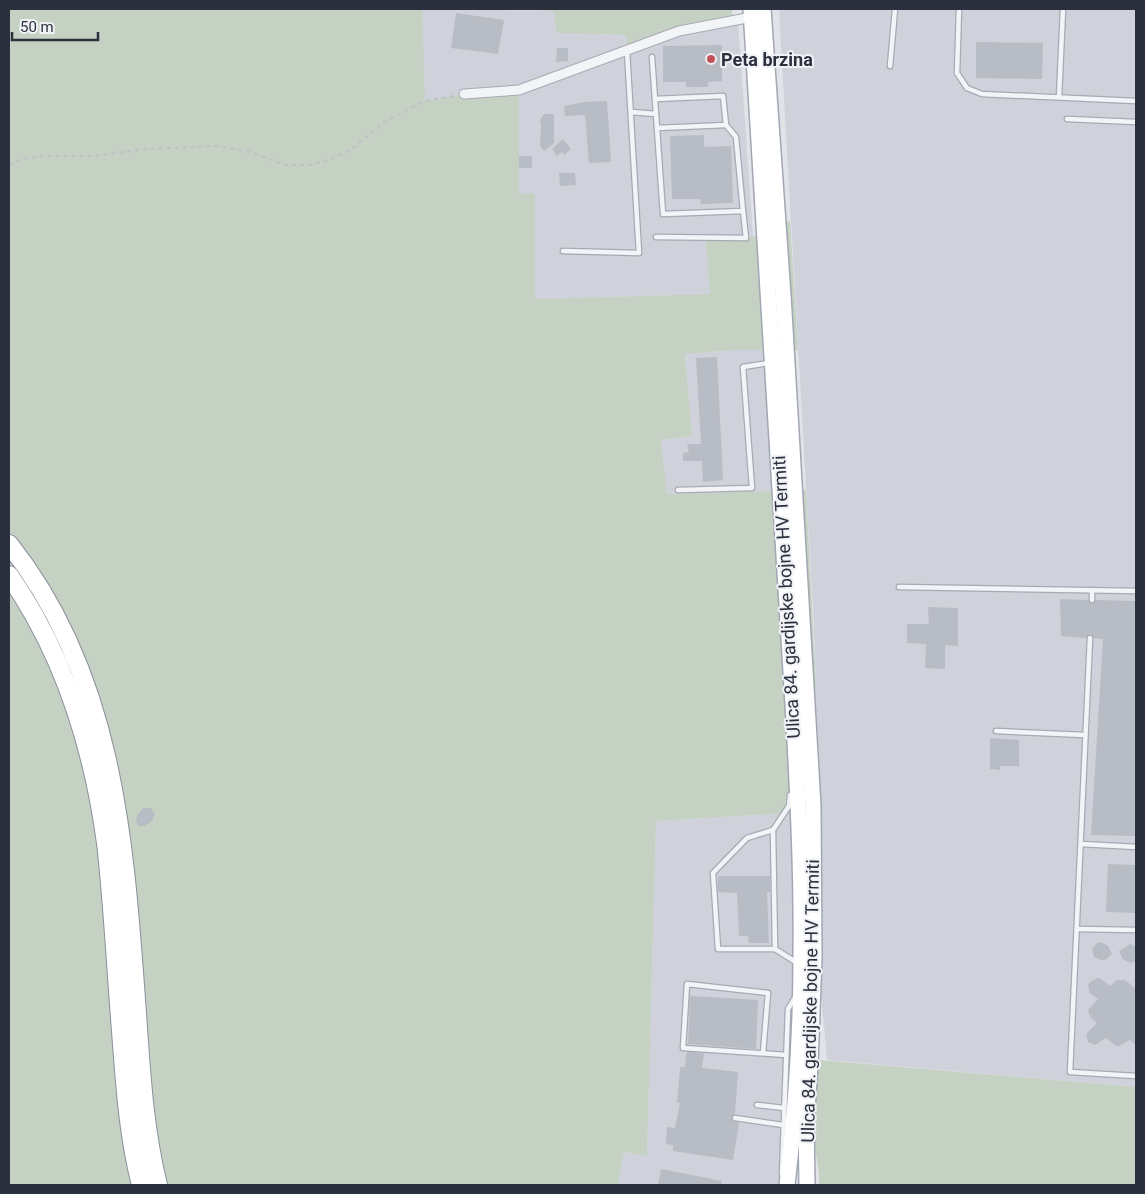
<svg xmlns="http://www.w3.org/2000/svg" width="1145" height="1194" viewBox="0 0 1145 1194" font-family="Roboto,sans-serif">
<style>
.built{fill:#cfd2da}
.green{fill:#c5d1c2}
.building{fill:#b8bcc4}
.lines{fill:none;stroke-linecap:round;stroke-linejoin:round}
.lane-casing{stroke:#a6aab2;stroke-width:7}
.street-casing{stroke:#a6aab2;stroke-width:11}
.primary-casing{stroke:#a1a7b3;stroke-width:18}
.highway-casing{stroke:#89909d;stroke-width:20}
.path{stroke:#bfc1c7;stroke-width:2;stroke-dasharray:4 4;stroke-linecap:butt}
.lane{stroke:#f3f4f7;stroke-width:4.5}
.street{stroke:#f3f4f7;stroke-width:9}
.primary{stroke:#fff;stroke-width:15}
.highway{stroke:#fff;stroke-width:18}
.poi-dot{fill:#c25159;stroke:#f0f2f6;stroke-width:2}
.labels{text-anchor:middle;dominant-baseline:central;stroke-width:4;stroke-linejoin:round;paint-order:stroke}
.poi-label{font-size:18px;font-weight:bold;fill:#2a303e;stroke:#f0f2f6;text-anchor:start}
.street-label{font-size:18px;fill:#2a303e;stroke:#f0f2f6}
</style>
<rect width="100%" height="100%" fill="#e1e3e8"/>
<g class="built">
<polygon points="422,9 554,11 556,33 627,35 627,49 738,20 753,237 706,241 711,294 534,299 535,193 519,195 519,156 464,94 424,101"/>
<polygon points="779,9 1136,9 1136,1087 827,1060 806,819 795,1185 618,1185 624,1152 647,1155 656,821 806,812 816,685 814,626"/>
<polygon points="735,350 765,350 774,491 667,494 661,440 692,436 685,354"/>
</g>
<g class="green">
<polygon points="9,9 422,9 425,101 464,94 519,90 519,194 535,193 535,299 710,294 706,241 753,237 790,221 798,350 736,350 685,354 692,436 661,440 667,494 806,490 816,685 806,812 656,821 647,1156 624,1152 618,1185 9,1185"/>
<polygon points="504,9 732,9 732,17 627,49 626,35 556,33 554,11"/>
<polygon points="819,1060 1136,1087 1136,1185 819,1185 819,1173 813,1136"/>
</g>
<g class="building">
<polygon points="456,13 504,20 498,54 451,48"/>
<polygon points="976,42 1043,43 1042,79 976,78"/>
<polygon points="722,45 722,81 708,82 708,87 686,87 686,82 663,82 663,46"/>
<polygon points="557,48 568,48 568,61 556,62"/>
<polygon points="607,101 611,162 589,163 585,115 565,116 564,106 584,102"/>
<polygon points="544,114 554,114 554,143 544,151 540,146 541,127 540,120"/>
<polygon points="704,135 704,147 731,146 733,203 701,204 700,199 672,199 670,136"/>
<polygon points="563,139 571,149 564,155 562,152 557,156 552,149"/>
<rect x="519" y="156" width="13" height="12"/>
<polygon points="559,173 575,173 576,185 560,186"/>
<polygon points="717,357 723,480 703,482 702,461 683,461 683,453 689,452 687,444 701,444 696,358"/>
<polygon points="1060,599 1088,600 1092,604 1094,603 1096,600 1136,601 1136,836 1091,835 1103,639 1094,638 1091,634 1088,635 1086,638 1061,636"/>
<polygon points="928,607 958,608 958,646 945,645 945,669 925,668 926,644 907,643 907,624 929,624"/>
<polygon points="990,738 1019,740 1019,766 1000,766 1000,770 990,769"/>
<polygon points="143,808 151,808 155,814 152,821 145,826 138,826 136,820 138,814"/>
<polygon points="1108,864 1136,865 1136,913 1106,912"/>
<polygon points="718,876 770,876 770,892 767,892 769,943 749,943 748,936 739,936 737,893 718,892"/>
<polygon points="1101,942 1108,946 1112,954 1105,960 1101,960 1094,957 1092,949 1097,943"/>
<polygon points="1130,944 1136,947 1136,961 1130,963 1123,959 1119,951"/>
<polygon points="1097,978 1101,979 1110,986 1117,980 1125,980 1136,989 1136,1045 1130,1040 1119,1046 1115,1045 1106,1038 1095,1045 1088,1042 1086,1034 1097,1023 1090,1017 1088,1010 1098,999 1090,993 1088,985 1090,982"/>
<polygon points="690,996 758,1000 756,1049 688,1044"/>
<polygon points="688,1052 704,1053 702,1068 738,1072 735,1114 731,1118 733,1121 739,1123 733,1160 673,1151 673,1145 666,1144 667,1127 675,1128 680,1103 677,1102 680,1067 685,1067 686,1054"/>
<polygon points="661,1169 722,1181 721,1185 658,1185"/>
</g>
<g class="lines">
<defs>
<g id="lane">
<polyline points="959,9 957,73 967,88 982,94 1136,101"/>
<polyline points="652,57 663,214 743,211 736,137 726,125"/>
<polyline points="890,66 895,9"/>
<polyline points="1059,97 1063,9"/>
<polyline points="655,99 723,96 726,125 657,128"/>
<polyline points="631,112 656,114"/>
<polyline points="1067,119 1136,122"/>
<polyline points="656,237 746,238 743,211"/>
<polyline points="563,251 639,253 627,51"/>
<polyline points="678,490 752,488 743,367 769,363"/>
<polyline points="899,587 1136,591"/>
<polyline points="1092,600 1092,590"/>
<polyline points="1090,638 1070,1072 1136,1076"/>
<polyline points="996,731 1085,735"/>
<polyline points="790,795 789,806 773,830 775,949 799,964"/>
<polyline points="773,830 747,838 713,873 718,949 775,949"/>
<polyline points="1081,844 1136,847"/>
<polyline points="1077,929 1136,930"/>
<polyline points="763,1053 768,993 687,984 683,1048 786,1055"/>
<polyline points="757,1105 784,1108"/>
<polyline points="735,1118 783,1125"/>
<polyline points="782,1174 788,1009 796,996"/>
</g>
<polyline id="street" points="464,94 519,90 679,31 752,17"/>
<g id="primary">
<path d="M 751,9 L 794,721 C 798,799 802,877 801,955 C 801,1032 796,1109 787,1185"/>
<polyline points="763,9 783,295 813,806 814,956 810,1066 806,1123 807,1185"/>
</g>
<g id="highway">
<path d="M 9,544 C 116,678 125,849 137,1013 C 141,1071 144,1129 158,1185"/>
<path d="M 9,575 C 64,654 93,747 106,843 C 113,905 116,969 121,1031 C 125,1083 128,1135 141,1185"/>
</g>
</defs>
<use href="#lane" class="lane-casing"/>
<use href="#street" class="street-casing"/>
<use href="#primary" class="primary-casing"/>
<use href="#highway" class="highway-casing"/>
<polyline class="path" points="9,165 21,159 45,156 93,156 147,149 217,146 251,152 285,165 310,165 334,158 353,148 383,123 424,101 454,96"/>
<use href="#lane" class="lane"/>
<use href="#street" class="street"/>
<use href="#primary" class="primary"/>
<use href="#highway" class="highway"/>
</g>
<circle class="poi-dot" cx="711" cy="59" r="5"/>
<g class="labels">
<g class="poi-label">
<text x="721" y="59">Peta brzina</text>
</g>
<g class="street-label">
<text transform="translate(786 597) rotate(-93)">Ulica 84. gardijske bojne HV Termiti</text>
<text transform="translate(810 1001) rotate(-89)">Ulica 84. gardijske bojne HV Termiti</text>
</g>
</g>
<rect width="1145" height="1194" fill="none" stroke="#2a303e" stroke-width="20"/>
<path d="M12 32v8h86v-8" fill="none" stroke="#2a303e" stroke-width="2.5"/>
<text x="20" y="32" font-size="15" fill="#2a303e" stroke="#f0f2f6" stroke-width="4" paint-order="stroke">50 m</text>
</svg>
